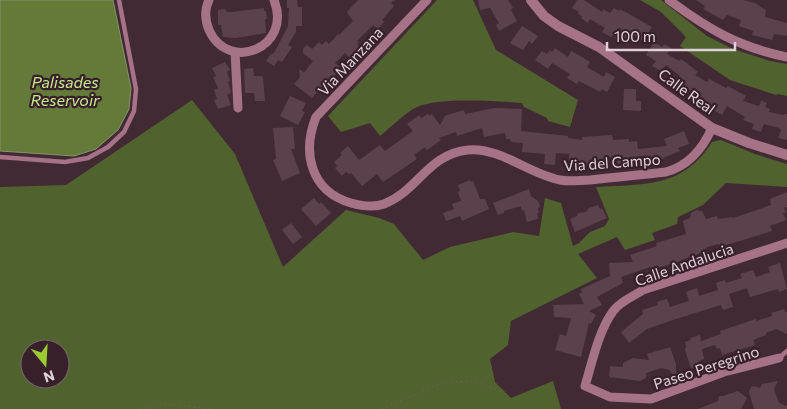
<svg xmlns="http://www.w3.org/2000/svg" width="787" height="409" viewBox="0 0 787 409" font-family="Commissioner,sans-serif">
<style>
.green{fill:#50622e;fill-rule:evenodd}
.water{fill:#637a39;stroke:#889468}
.building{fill:#5a414b}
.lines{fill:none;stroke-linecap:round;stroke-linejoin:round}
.path{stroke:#76616a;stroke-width:1;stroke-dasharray:1 4;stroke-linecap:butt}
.service{stroke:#a57287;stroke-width:4.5}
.minor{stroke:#a57287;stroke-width:9}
.tertiary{stroke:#a57287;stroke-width:10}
.labels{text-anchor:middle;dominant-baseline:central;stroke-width:4.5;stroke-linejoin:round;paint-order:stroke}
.street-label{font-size:15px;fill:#e0d1d6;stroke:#37202a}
.water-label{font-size:16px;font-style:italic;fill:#c6e98c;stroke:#37202a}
</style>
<rect width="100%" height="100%" fill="#422a34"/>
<g class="green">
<path d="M 437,0 L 473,0 L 496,50 L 578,100 L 570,127 L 548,121 L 547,118 L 524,107 L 522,103 C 498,101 438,97 417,107 C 406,112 390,128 380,136 L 370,123 L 341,132 L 328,116 Z"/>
<polygon points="640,0 661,0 707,36 733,49 770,61 787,64 787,96 778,94 776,95 730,80 680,46 686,37 661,12"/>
<path d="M 192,100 L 235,154 L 283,267 L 346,210 L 379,218 L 394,224 L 423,260 L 450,247 L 513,232 L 539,236 L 545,198 L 561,203 L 573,246 L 579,243 L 590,232 L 605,226 L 609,219 L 596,187 C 645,184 683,188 712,142 L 721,140 L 755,154 L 787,164 L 787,187 L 726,183 L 703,205 L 678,217 L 677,224 L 652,233 L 655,240 L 625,250 L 617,237 L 578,254 L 597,278 L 511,321 L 508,345 L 490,359 L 495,382 L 511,398 L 553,381 L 561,409 L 0,409 L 0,187 L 66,185 ZM 30,349 L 60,349 L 60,379 L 30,379 Z"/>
</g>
<polygon class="water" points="0,0 113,0 131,88 129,109 118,130 96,149 74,156 0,151"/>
<g class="building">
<polygon points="287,0 297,0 298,7 302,7 302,26 296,26 296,32 288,45 292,47 282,62 278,60 274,66 266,61 270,55 274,53 288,26 289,8 287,8"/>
<polygon points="358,0 395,0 391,3 394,6 382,20 384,22 378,29 373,25 357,41 359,42 357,44 360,48 350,58 345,53 335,63 341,68 332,78 330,77 312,98 294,84 300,77 299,69 304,73 313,61 303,53 303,49 307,45 312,49 319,42 322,45 326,41 329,44 338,34 339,35 353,21 347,12"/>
<polygon points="478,0 508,0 513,8 511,10 517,21 499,31 496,25 499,23 490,8 480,10"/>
<polygon points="577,0 584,0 602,12 603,9 610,13 614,8 619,11 620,9 652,27 643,41 633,35 627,45 612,36 611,37 602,32 605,28 590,19 588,23 581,18 582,16 578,14 579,12 572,8"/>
<polygon points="696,0 743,0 755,3 766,10 765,17 787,23 787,36 774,34 772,40 752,35 753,31 739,26 741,20 727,15 723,20 703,9 705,6"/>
<polygon points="264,8 264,11 266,11 267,19 265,19 266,33 236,38 223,37 221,25 218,25 218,10 225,9 227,12 232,12"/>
<polygon points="522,26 538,36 532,44 529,41 523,50 510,43"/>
<polygon points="654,42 662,47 664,44 671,48 667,54 679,61 681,59 698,72 695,75 707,82 709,79 726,88 728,86 746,96 743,101 759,106 761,101 767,103 765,107 770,109 769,112 784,115 784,114 787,114 787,140 778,138 781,130 779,128 764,124 761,132 752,129 754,124 743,120 745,117 727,106 722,115 699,102 702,97 686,88 684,91 676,85 681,78 679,77 680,76 666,65 661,71 652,66 656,61 646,55"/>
<polygon points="555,48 568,57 571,51 582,57 590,62 587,67 604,77 606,72 615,77 607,92 602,89 600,92 579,81 577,84 567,78 570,74 552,63 548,69 535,60 542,51 547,54 550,50 552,52"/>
<polygon points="225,62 230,70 227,72 230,81 228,82 231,93 227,95 231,105 218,109 214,100 217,99 214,90 218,88 213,77 216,76 212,68"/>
<polygon points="253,68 254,76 262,76 263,77 265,101 255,101 254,93 245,93 244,69"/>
<polygon points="624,89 636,89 636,101 641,101 641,111 623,110"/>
<polygon points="290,96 306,103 302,111 305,112 298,125 280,116"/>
<polygon points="494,108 522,109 521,131 568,136 568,138 582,140 582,137 612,135 613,140 629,139 629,142 637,141 638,149 667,146 664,139 684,131 689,144 678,148 680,151 663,158 663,159 642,161 642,156 628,158 628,163 618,164 617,156 604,158 605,164 594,165 569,163 569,154 556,153 555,165 544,164 545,154 522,152 523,143 511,142 510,139 506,139 505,133 484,137 482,128 457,136 456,132 439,138 441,140 427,150 425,147 414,155 417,159 383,182 377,174 362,186 351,173 349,174 346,172 342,176 335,168 337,166 334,162 342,155 340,153 348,146 359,160 380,145 385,151 413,131 407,124 419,115 421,118 428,114 430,116 432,114 440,125 445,116 447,115 464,110 465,114"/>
<polygon points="293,127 295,149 291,149 300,173 282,181 273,160 276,159 273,128"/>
<polygon points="470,180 470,182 473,181 480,199 485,199 489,209 462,221 460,216 446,221 443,213 454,209 452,204 461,201 458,192 460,191 458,185"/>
<polygon points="529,189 531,196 538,201 540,206 538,209 539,213 537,213 538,218 537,219 527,222 524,210 522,211 521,206 504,211 504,213 498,215 493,203"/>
<polygon points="787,192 787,207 784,208 786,213 783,213 786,220 770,226 772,231 720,247 719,244 707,247 703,252 677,262 651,270 650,267 621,277 623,283 597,297 602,305 589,311 596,315 591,324 589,323 581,357 555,350 560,334 566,336 571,318 554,317 553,305 584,304 579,294 582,292 581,289 610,276 609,263 633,262 630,255 657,246 656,243 686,234 683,221 690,218 691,213 696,210 702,211 706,219 717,216 718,219 732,217 733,218 771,205 770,199"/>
<polygon points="314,198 319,204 321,202 331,213 316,226 301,209"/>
<polygon points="598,205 600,209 602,208 607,218 575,232 570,219 577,216 578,213 586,212 589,208"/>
<polygon points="291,223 302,237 293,244 282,230"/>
<polygon points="780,263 787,289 779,292 778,289 750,297 747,288 729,294 733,307 723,310 721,305 673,320 647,329 629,343 621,332 643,314 642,310 658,305 657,302 667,299 670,307 689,301 686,292 697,288 699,296 718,290 716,283 725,280 726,283 742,278 740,274 753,270 756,277 770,272 768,267"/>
<polygon points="784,309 785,312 787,312 787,334 776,329 766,333 766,335 753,340 755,345 722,355 720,348 717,349 715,345 702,349 704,359 699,361 701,365 691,368 685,350 686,347 685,342 691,340 690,338 700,335 701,341 721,334 720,331 756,319 756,321 772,316 771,313"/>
<polygon points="670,347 676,364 676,374 672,374 669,370 661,368 646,373 646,378 640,381 609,377 610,366 623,367 623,363 633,358 649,360 647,354"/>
<polygon points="778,381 774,389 779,403 787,406 787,409 754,409 749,392 751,387 754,386 760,388 762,384"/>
<polygon points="738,391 747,398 741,409 698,409 718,401 719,396 723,396"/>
</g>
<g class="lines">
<g class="path">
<polyline points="140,409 165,404 213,409"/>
<polyline points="382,409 442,382 475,381 504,393"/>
</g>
<g class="service">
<polyline points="0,157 65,162 88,158 108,147 124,132 134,111 136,89 119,0"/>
<polyline points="779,358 787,351"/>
</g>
<g class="minor">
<path d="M 209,0 C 204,10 205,20 209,30 C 229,74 293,47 274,0"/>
<path d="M 427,0 L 316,117 C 302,152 310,191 351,203 C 362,206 373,208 384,204 C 418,191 428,154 468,150 C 500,147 529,174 560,180 C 570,182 580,180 590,180 C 615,177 641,175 666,172 C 688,166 703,148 712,128"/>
<path d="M 669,0 C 708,29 738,47 787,57"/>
<polyline points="235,52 238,108"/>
<path d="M 779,358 L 724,372 L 651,399 L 610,397 L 585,386 C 592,363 599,329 614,310 C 621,301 634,296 643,290 L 787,243"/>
</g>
<polyline class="tertiary" points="531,0 544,16 558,26 599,47 712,128 749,143 787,155"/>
</g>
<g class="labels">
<g class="street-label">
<text transform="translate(350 61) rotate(-47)">Via Manzana</text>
<text transform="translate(687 91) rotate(36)">Calle Real</text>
<text transform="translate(612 162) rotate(-4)">Via del Campo</text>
<text transform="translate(684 264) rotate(-19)">Calle Andalucia</text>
<text transform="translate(706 367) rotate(-18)">Paseo Peregrino</text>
</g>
<g class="water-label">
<text x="65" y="81">Palisades<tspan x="65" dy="18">Reservoir</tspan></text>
</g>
</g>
<g transform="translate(45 364) rotate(162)"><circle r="24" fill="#37202a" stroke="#7b676f"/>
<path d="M0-4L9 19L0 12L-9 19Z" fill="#9cca32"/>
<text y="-8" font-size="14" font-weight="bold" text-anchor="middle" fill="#e0d1d6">N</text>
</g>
<path d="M607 42v8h128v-8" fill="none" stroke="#e0d1d6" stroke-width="2.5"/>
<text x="614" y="42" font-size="15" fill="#e0d1d6" stroke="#37202a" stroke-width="4" paint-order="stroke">100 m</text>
</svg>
